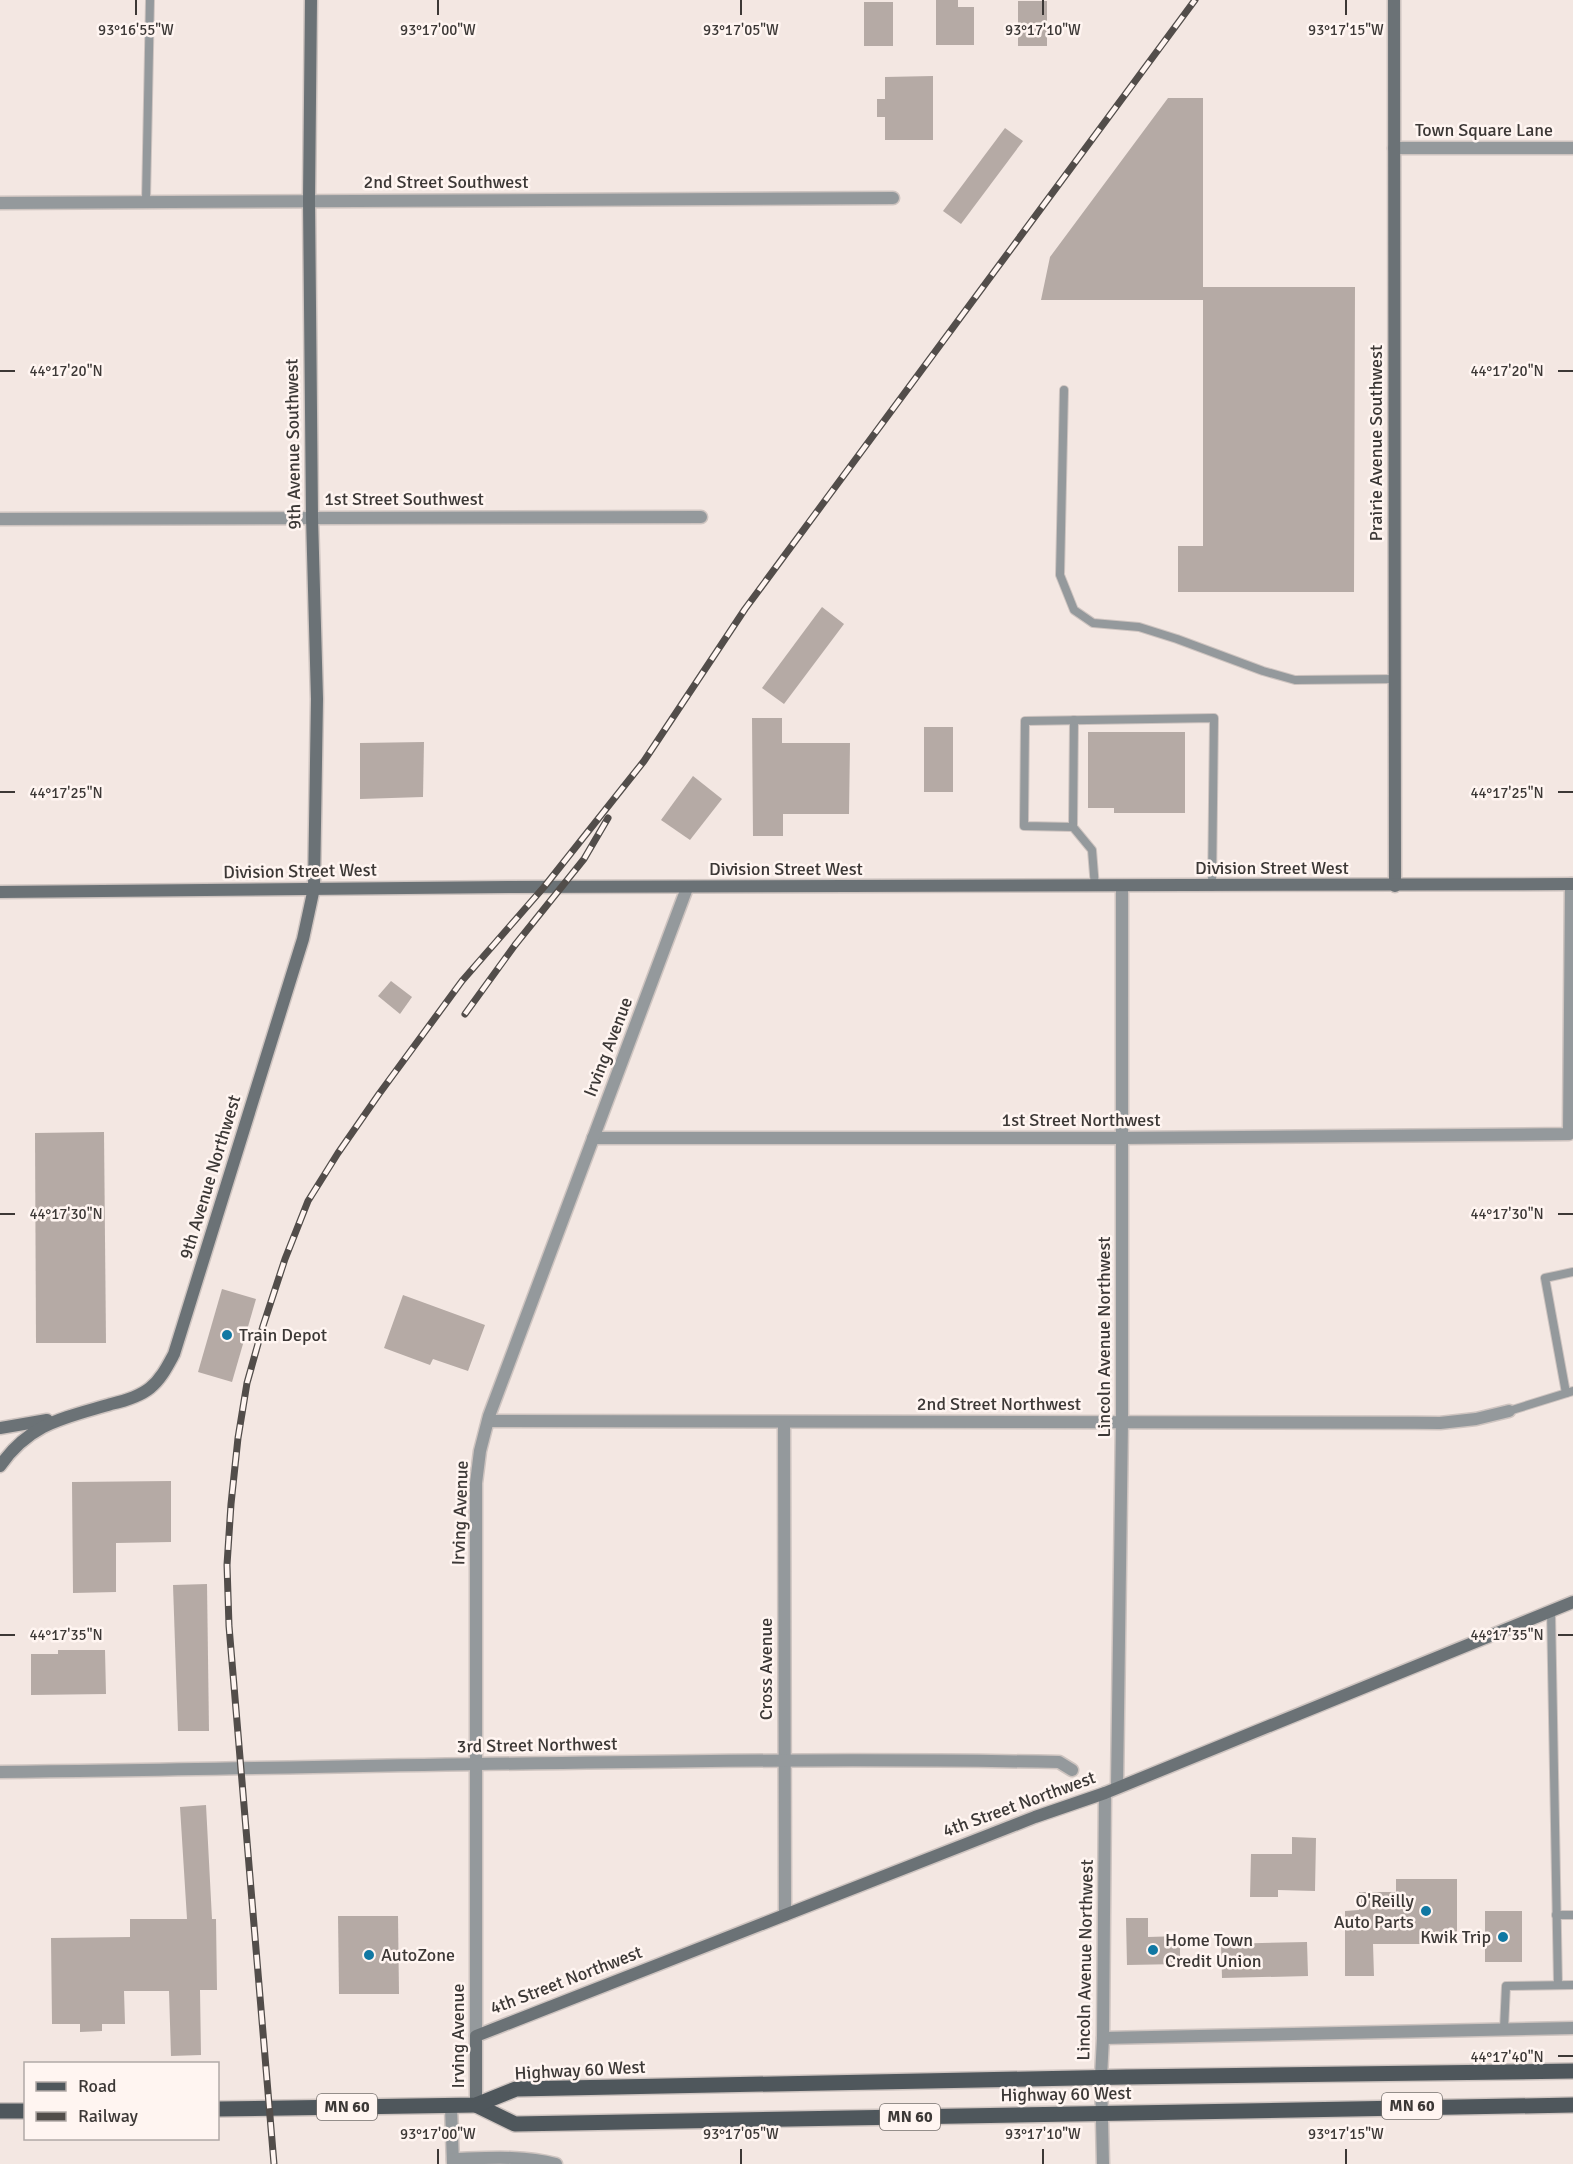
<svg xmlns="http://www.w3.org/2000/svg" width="1573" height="2164" viewBox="0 0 1573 2164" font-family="Signika,sans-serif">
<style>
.building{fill:#b5aaa5}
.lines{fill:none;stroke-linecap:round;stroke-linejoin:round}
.lane-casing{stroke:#cec4c0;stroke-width:10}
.street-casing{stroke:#cec4c0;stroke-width:15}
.secondary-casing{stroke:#cec4c0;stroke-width:15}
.primary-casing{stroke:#cec4c0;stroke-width:18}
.lane{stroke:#94999c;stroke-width:8}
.street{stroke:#94999c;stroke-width:12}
.secondary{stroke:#6b7276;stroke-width:12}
.primary{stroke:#4f575c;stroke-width:15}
.rail-casing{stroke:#524d4a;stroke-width:7}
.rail{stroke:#fff5f1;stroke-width:4.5;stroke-dasharray:14;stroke-linecap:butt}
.ticks{fill:none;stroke:#3c3836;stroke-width:2}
.poi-dot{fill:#1178a3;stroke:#fff5f1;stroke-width:2}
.labels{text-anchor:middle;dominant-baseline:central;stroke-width:5;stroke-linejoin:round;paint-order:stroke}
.shield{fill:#fff5f1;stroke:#76716e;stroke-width:1.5}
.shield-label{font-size:16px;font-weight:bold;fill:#3c3836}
.street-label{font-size:18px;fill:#3c3836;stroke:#fff5f1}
.poi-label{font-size:18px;fill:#3c3836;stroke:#fff5f1;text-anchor:start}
.ticks-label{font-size:15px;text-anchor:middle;fill:#3c3836;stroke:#fff5f1;stroke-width:5;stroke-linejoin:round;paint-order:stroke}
</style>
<rect width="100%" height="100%" fill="#f3e7e2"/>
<g class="building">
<polygon points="936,0 958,0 958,7 974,7 974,45 936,45"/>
<rect x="1018" y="1" width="29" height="45"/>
<rect x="864" y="2" width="29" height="44"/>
<polygon points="933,76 933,140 885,140 885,117 877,117 877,99 885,99 885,77"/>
<polygon points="1168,98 1203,98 1203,293 1203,287 1355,287 1354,592 1178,592 1178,546 1203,546 1203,300 1041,300 1050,257"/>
<polygon points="1005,128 1023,141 961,224 943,211"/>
<polygon points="822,607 844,624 784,704 762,688"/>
<polygon points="752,718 782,718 782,743 850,743 849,814 783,814 783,836 753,836"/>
<rect x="924" y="727" width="29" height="65"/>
<polygon points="1088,732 1185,732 1185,813 1114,813 1114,808 1088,808"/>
<polygon points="424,742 423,797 360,799 360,743"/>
<polygon points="693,776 722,799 690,840 661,820"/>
<polygon points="391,981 412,997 400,1014 378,996"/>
<polygon points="104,1132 106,1343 36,1343 35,1133"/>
<polygon points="222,1289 256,1299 232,1382 198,1372"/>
<polygon points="403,1295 485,1325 468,1371 433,1359 430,1365 384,1348"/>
<polygon points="171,1481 171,1542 116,1543 116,1592 73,1593 72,1482"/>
<polygon points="207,1584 209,1731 178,1731 173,1585"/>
<polygon points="58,1650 105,1650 106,1694 31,1695 31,1654 58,1654"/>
<polygon points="206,1805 212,1919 216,1919 217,1990 200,1990 201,2055 171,2056 169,1991 124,1991 125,2024 102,2024 102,2031 80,2032 80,2024 52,2024 51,1938 130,1937 130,1919 187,1919 180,1807"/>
<polygon points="1292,1837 1316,1838 1315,1891 1278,1890 1278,1897 1250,1897 1251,1854 1292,1854"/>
<polygon points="1396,1879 1457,1879 1457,1944 1373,1944 1374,1976 1345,1976 1345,1911 1359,1910 1359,1892 1396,1892"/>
<rect x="1485" y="1911" width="37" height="51"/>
<polygon points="338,1916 398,1916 399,1994 339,1994"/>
<polygon points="1126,1918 1148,1918 1148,1937 1180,1936 1180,1964 1127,1965"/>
<polygon points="1307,1942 1308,1976 1222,1978 1221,1944"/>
</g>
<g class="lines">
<defs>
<g id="lane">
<polyline points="146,201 150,0"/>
<polyline points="1064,390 1060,575 1074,610 1093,623 1139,627 1177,639 1263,671 1295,680 1395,679"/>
<polyline points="1074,720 1073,827 1092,850 1095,887"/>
<polyline points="1073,827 1024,826 1025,721 1214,718 1212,887"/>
<polyline points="1566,1393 1545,1278 1573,1272"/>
<polyline points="1509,1411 1573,1391"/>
<polyline points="1551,1611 1558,1985"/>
<polyline points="1556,1915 1573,1915"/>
<polyline points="1504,2029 1506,1986 1573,1985"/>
</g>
<g id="street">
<polyline points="1394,148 1573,148"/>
<polyline points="0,203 893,198"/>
<polyline points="0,519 701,517"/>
<polyline points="593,1138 1123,1138 1569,1134 1571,884"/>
<path d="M 488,1421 C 806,1424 1123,1421 1440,1423 L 1476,1419 L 1509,1411"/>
<polyline points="784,1423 785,1915"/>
<path d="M 0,1772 C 353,1768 706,1756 1059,1762 L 1072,1770"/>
<polyline points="1117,1787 1122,1421 1122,887"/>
<polyline points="476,2036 476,1483 480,1451 489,1416 687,888"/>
<polyline points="1103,2038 1573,2028"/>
<polyline points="451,2107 453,2164"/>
<path d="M 453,2159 C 487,2158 521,2155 556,2164"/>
<polyline points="1103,2164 1101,2077 1103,2038 1105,1793"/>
</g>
<g id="secondary">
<polyline points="1394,0 1395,886"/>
<polyline points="0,892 508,887 1573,884"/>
<polyline points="0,1428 47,1420"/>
<path d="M 0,1466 C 30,1423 64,1418 111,1404 C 124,1401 139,1397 150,1388 C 161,1379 167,1367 174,1354 L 303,939 L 314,888 L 317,699 L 312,517 L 309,200 L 311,0"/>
<polyline points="476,2105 476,2036 1035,1817 1105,1793 1573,1602"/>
</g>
<g id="primary">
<polyline points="476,2105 515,2124 1573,2105"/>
<polyline points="218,2109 476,2105 516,2089 1126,2077 1573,2071"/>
<polyline points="0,2111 26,2111"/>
</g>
</defs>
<use href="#lane" class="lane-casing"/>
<use href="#street" class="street-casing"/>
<use href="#secondary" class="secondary-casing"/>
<use href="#primary" class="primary-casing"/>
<use href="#lane" class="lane"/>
<use href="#street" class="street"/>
<use href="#secondary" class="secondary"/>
<use href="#primary" class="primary"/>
<defs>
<g id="rail">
<polyline points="465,1014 515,945 584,859 608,818"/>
<polyline points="274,2164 229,1626 227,1565 231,1504 238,1438 247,1383 263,1326 285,1259 308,1201 338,1153 379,1094 462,981 544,887 644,761 745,609 1195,0"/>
</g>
</defs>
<use href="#rail" class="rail-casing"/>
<use href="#rail" class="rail"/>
</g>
<path class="ticks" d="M 136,0 L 136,15M 438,0 L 438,15M 741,0 L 741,15M 1043,0 L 1043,15M 1346,0 L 1346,15M 0,371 L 15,371M 1558,371 L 1573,371M 0,792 L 15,792M 1558,792 L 1573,792M 0,1214 L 15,1214M 1558,1214 L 1573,1214M 0,1635 L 15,1635M 1558,1635 L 1573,1635M 1558,2056 L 1573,2056M 438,2149 L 438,2164M 741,2149 L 741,2164M 1043,2149 L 1043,2164M 1346,2149 L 1346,2164"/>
<g class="poi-dot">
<circle cx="227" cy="1335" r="6"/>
<circle cx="1426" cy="1911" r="6"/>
<circle cx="1503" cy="1937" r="6"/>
<circle cx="1153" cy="1950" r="6"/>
<circle cx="369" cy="1955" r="6"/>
</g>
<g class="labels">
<g class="shield">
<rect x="1382" y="2093" width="60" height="26" rx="4.5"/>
<rect x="317" y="2094" width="60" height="26" rx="4.5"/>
<rect x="880" y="2104" width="60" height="26" rx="4.5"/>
</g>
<g class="shield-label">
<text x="1412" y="2106">MN 60</text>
<text x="347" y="2107">MN 60</text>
<text x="910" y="2117">MN 60</text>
</g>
<g class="street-label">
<text x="1484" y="130">Town Square Lane</text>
<text x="446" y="182">2nd Street Southwest</text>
<text transform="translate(1376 443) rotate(-90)">Prairie Avenue Southwest</text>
<text transform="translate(293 444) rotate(-91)">9th Avenue Southwest</text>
<text x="404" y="499">1st Street Southwest</text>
<text x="1272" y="868">Division Street West</text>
<text x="786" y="869">Division Street West</text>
<text transform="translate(300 871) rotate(-1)">Division Street West</text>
<text transform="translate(608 1047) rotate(-69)">Irving Avenue</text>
<text x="1081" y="1120">1st Street Northwest</text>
<text transform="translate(210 1177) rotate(-73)">9th Avenue Northwest</text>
<text transform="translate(1104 1337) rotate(-90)">Lincoln Avenue Northwest</text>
<text x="999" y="1404">2nd Street Northwest</text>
<text transform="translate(460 1513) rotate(-88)">Irving Avenue</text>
<text transform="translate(766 1669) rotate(-90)">Cross Avenue</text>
<text transform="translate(537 1745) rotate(-1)">3rd Street Northwest</text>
<text transform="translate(1019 1804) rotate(-20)">4th Street Northwest</text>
<text transform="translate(1085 1960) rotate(-89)">Lincoln Avenue Northwest</text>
<text transform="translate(566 1980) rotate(-21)">4th Street Northwest</text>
<text transform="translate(458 2036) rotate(-90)">Irving Avenue</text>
<text transform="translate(580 2070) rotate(-3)">Highway 60 West</text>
<text transform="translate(1066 2094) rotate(-1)">Highway 60 West</text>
</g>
<g class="poi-label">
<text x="239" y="1335">Train Depot</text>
<text x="1414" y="1901" text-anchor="end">O'Reilly<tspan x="1414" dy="21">Auto Parts</tspan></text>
<text x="1491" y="1937" text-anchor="end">Kwik Trip</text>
<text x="1165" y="1940">Home Town<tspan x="1165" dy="21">Credit Union</tspan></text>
<text x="381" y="1955">AutoZone</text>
</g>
</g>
<g class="ticks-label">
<text x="136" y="35">93°16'55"W</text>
<text x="438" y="35">93°17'00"W</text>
<text x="741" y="35">93°17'05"W</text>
<text x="1043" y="35">93°17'10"W</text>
<text x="1346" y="35">93°17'15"W</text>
<text x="1507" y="376">44°17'20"N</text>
<text x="66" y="376">44°17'20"N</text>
<text x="1507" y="798">44°17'25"N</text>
<text x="66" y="798">44°17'25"N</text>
<text x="1507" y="1219">44°17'30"N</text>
<text x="66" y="1219">44°17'30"N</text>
<text x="1507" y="1640">44°17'35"N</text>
<text x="66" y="1640">44°17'35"N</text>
<text x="1507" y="2062">44°17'40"N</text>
<text x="438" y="2139">93°17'00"W</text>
<text x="741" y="2139">93°17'05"W</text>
<text x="1043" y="2139">93°17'10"W</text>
<text x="1346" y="2139">93°17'15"W</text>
</g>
<rect x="24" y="2062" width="195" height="78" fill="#fff5f1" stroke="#b1a9a6" stroke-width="1.5"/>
<rect x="36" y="2082" width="30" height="9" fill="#4f575c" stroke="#b1a9a6" stroke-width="1.5"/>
<text x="78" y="2092" font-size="18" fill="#3c3836">Road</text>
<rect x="36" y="2112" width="30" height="9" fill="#524d4a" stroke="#b1a9a6" stroke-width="1.5"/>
<text x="78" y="2122" font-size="18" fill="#3c3836">Railway</text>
</svg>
